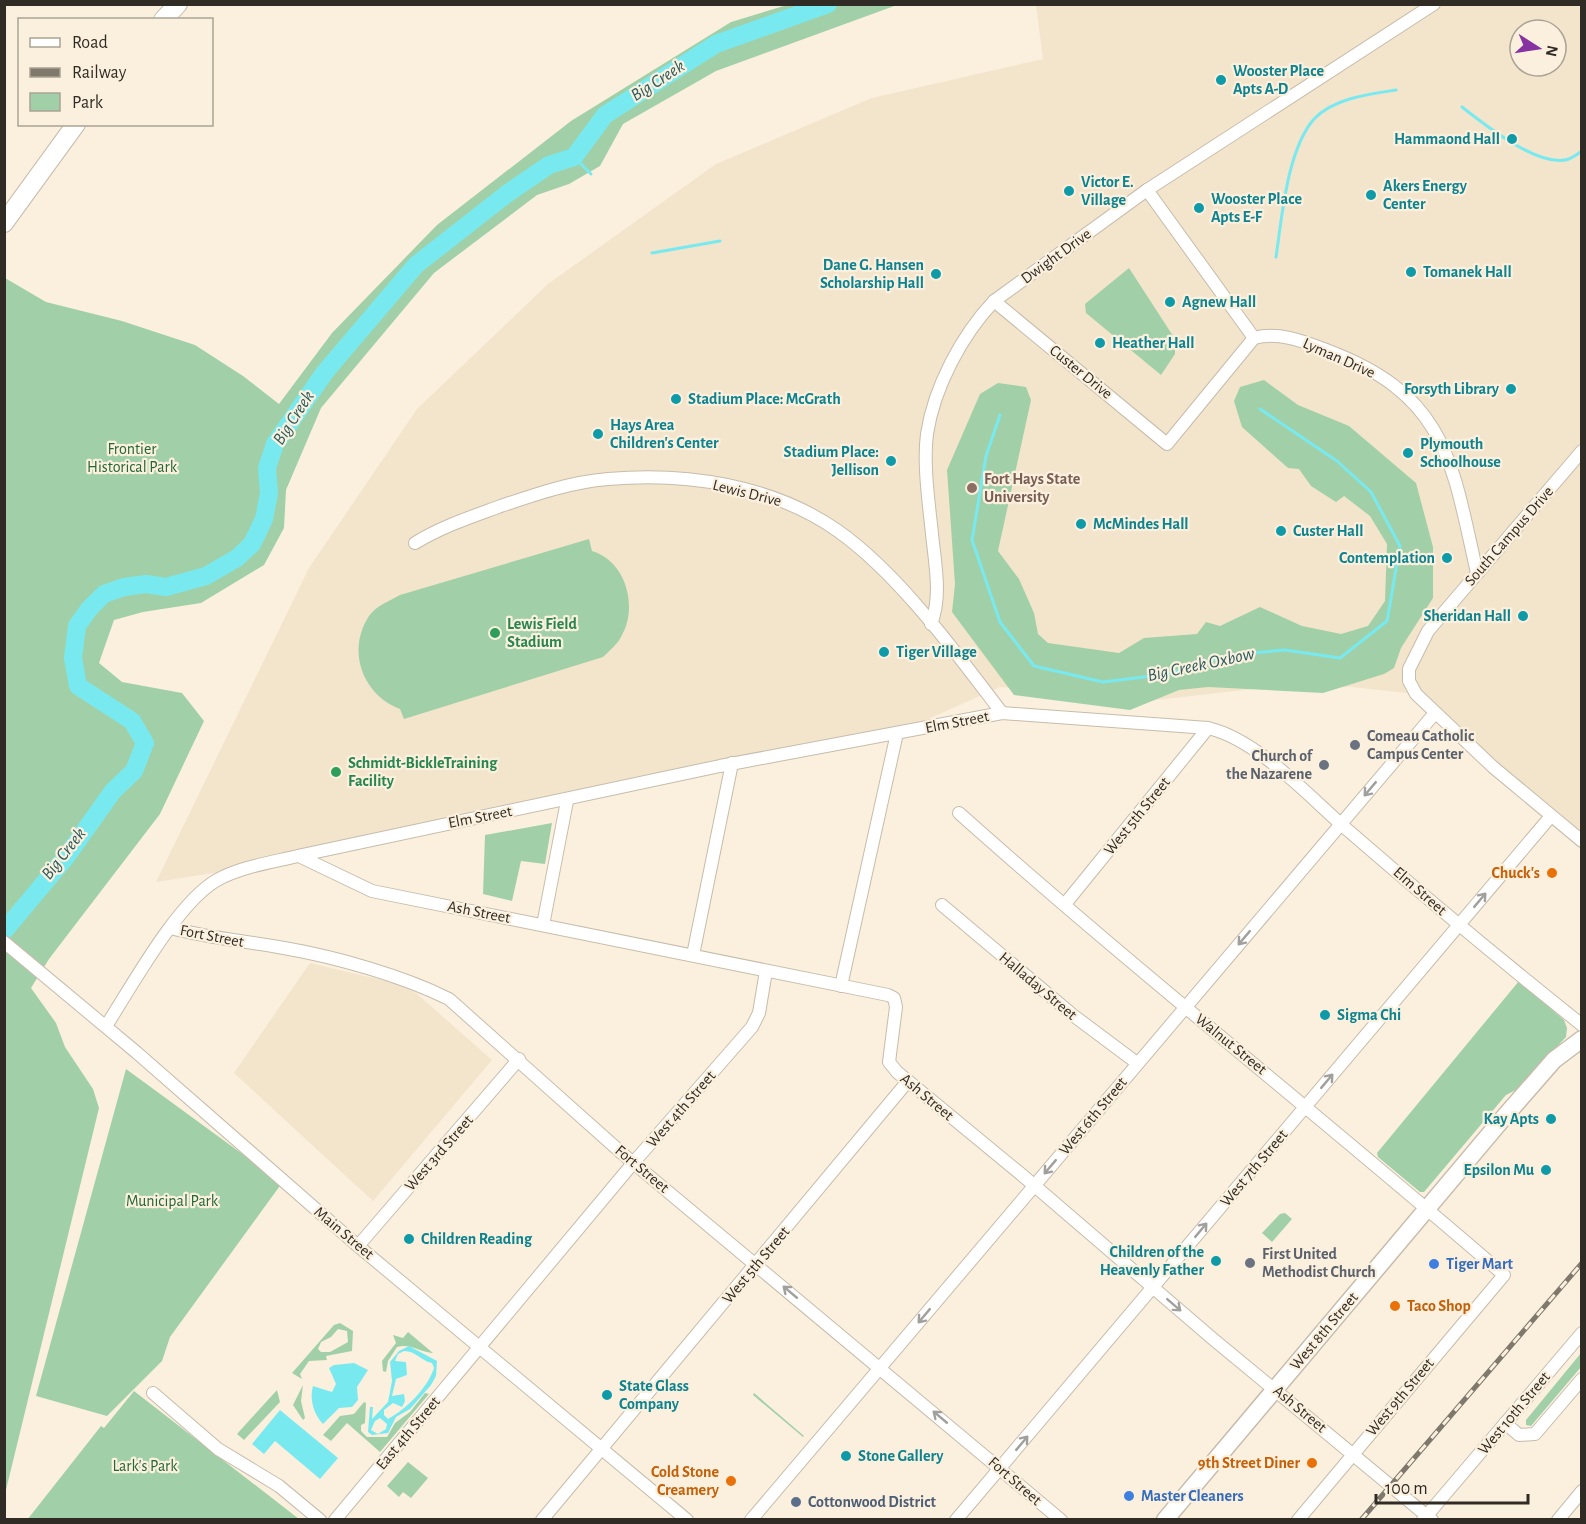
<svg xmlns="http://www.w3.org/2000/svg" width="1586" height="1524" viewBox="0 0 1586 1524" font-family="'Alegreya Sans',sans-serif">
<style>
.built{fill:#f3e4cc;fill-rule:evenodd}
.green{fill:#a1d0a8;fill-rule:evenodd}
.water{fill:#79e9f0;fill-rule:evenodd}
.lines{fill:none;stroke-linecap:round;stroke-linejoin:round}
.stream{stroke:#79e9f0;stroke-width:3}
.river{stroke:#79e9f0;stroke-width:18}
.minor-casing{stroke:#c7bcab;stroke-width:14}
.major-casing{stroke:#c7bcab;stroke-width:19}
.highway-casing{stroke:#c7bcab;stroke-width:20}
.minor{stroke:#fff;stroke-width:12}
.major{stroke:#fff;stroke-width:16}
.highway{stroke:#fff;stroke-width:18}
.rail-casing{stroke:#7f786d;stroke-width:5}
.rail{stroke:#fbf0de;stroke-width:3;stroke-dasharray:9;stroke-linecap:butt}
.oneway{stroke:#a2a09d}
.culture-dot{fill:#0f9aa8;stroke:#fbf0de;stroke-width:2}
.education-dot{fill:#8d6e63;stroke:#fbf0de;stroke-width:2}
.leisure-dot{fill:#2e9e5b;stroke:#fbf0de;stroke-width:2}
.worship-dot{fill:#6b7280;stroke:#fbf0de;stroke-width:2}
.food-dot{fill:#e8710a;stroke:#fbf0de;stroke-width:2}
.shop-dot{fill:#3f7fe0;stroke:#fbf0de;stroke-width:2}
.service-dot{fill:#5c6f8a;stroke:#fbf0de;stroke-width:2}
.labels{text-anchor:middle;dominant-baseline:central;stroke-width:4.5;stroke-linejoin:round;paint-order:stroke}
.culture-label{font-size:16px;font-weight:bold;fill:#0d838f;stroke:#fbf0de;text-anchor:start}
.street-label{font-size:16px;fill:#302c25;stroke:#fbf0de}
.park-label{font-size:16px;fill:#226734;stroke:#fbf0de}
.education-label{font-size:16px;font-weight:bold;fill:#785e54;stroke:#fbf0de;text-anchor:start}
.leisure-label{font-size:16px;font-weight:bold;fill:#27864d;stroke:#fbf0de;text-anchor:start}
.worship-label{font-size:16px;font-weight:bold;fill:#5b616d;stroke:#fbf0de;text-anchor:start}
.food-label{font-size:16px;font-weight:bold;fill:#c56008;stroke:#fbf0de;text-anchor:end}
.shop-label{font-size:16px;font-weight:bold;fill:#366cbe;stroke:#fbf0de;text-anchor:start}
.service-label{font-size:16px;font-weight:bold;fill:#4e5e75;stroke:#fbf0de;text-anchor:start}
.water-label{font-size:18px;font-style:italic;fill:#2b5c5f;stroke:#fbf0de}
</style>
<rect width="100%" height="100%" fill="#fbf0de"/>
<g class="built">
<path d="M 1036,5 L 1581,5 L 1581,842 L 1416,694 L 1352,687 L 1262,688 L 1147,701 L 1000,687 L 897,733 L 264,865 L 156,882 L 309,568 L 417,409 L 548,284 L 716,164 L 872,98 L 1043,59 ZM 1520,30 L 1556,30 L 1556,66 L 1520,66 Z"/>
<polygon points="310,963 402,985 416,993 492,1060 373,1201 234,1073"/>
</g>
<g class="green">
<polygon points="787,5 897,5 716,71 623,124 600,166 569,184 537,195 434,273 321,408 286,490 284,528 264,565 201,603 143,612 114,620 99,663 122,682 182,693 204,721 160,814 49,959 31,988 56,1023 65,1047 93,1089 99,1108 5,1494 5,278 46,302 122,321 195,345 243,376 279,404 332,333 437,225 571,121 731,22"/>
<polygon points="1129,268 1175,339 1175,354 1161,375 1086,313 1085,304"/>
<polygon points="1264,380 1298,405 1349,426 1416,483 1433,547 1433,598 1401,648 1394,668 1384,674 1323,693 1208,687 1179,690 1130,710 1014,695 952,612 955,584 947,470 980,394 998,383 1026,387 1031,400 998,551 1019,579 1034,613 1038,634 1048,643 1119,653 1144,638 1197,634 1206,622 1220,626 1260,607 1302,626 1341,634 1368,626 1385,601 1387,544 1370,516 1344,496 1336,502 1311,486 1299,469 1288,468 1242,427 1234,401 1240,387"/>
<path d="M 589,539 L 592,551 C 626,561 638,606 622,635 C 618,644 610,650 603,657 L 404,719 L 400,709 C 363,695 346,651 369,616 C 376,606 389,601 400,595 Z"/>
<polygon points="552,823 545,864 521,861 512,901 483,894 485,835"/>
<polygon points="1519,981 1564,1020 1567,1028 1566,1037 1516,1090 1506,1095 1424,1192 1420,1192 1378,1157 1377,1153"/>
<polygon points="126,1069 282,1183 170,1337 162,1361 107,1416 36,1396"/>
<polygon points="1285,1213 1292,1219 1272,1242 1262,1233 1280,1214"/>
<path d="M 340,1323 L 353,1331 L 352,1351 L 326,1356 L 327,1360 L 309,1361 L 300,1374 L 302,1379 L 292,1373 L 334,1325 ZM 338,1329 L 347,1331 L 348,1342 L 330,1352 L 321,1352 L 318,1349 L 321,1342 L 331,1337 Z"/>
<path d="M 408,1332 L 433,1353 C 419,1352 411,1343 397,1347 L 388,1361 L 386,1372 L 383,1371 L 382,1361 L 396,1343 L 393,1335 L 403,1338 Z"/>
<polygon points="1581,1353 1581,1367 1531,1426 1526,1425 1526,1420"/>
<polygon points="303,1385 301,1401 305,1418 303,1420 293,1405"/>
<polygon points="277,1390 280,1402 244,1440 237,1434"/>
<polygon points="134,1391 299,1519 27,1520 101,1426 104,1428"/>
<polygon points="425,1393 429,1394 380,1452 347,1423 331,1441 323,1435 340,1416 354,1414 364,1402 366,1403 365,1423 361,1425 361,1431 367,1437 387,1437 395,1423 410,1412"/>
<polygon points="754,1393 804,1436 803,1437 753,1395"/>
<polygon points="408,1462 428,1478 411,1498 403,1492 399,1497 387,1486"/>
</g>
<g class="water">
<path d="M 409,1346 L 437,1361 L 436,1376 L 431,1385 L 410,1409 L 396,1417 L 388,1433 L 372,1435 L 368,1432 L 370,1407 L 373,1407 L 372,1419 L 388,1402 L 392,1381 L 390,1362 L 399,1351 ZM 404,1351 C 416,1351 421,1361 432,1363 L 434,1368 C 427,1389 406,1409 388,1419 L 384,1415 L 384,1410 L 393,1403 L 402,1407 L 405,1401 L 404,1394 L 392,1396 L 396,1379 L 407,1375 L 406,1362 L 395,1361 L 398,1354 ZM 380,1418 L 387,1424 L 386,1429 L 378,1434 L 371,1430 L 375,1421 Z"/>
<path d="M 354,1363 L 368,1370 L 357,1387 L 358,1400 L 352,1407 L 339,1408 L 323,1424 C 314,1415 309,1399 313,1386 L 332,1392 L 336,1384 L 329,1368 L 334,1365 Z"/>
<polygon points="280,1410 338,1458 320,1479 275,1441 264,1454 252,1444"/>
</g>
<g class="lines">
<g class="stream">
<path d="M 1462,107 C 1485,125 1540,169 1569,159 C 1573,157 1578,154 1582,151"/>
<polyline points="574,157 591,174"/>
<polyline points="652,253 720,241"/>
<path d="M 1276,257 C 1282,217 1287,150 1314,119 C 1334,98 1370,94 1396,90"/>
<polyline points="1000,415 986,456 972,540 1000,622 1034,666 1103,682 1168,674 1229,655 1285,650 1340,658 1387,621 1400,546 1371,492 1337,461 1260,409"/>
</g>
<polyline class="river" points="4,931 66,857 113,791 134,771 145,743 132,721 78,686 73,658 77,626 89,609 104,594 124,587 146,584 166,587 206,576 237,558 252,544 264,519 269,493 267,468 275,444 325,372 416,265 508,193 549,165 574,157 605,115 716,44 828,4"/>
<defs>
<g id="minor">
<polyline points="1147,190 1254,338"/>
<polyline points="994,301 1167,444 1254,338"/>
<path d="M 1254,338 C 1280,331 1305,342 1329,351 C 1447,396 1452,462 1477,573"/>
<polyline points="1582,451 1428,631 1409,669 1409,681 1416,694 1493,767 1582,841"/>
<path d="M 415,543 C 441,527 468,518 498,507 C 533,495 570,482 608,479 C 686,472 773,485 838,531 C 899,574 957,654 1002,713"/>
<path d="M 931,624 C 942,596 935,564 932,534 C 929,504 923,464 927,434 C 934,387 962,335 994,301 L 1147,190 L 1434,4"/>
<path d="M 959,813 C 1136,971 1324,1119 1504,1275 L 1298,1520"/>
<polyline points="299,856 372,891 888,995 894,998 896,1007 889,1062 897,1072 1022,1175 1213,1339 1432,1520"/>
<polyline points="1065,904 1208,728"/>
<polyline points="942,905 1074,1016 1137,1063"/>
<polyline points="543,925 567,801"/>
<path d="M 171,928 C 208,938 246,941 284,948 C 336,957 403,976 449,999 L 624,1155 L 1061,1520"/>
<polyline points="4,942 136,1052 358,1246 687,1520"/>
<polyline points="693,955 732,763"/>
<polyline points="841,986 897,733"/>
<path d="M 106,1026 C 132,986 177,903 217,880 C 242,866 275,862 302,855 L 720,766 L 1002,713 L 1208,728 C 1259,740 1310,798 1350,832 C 1426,898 1503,962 1582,1025"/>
<polyline points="358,1246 519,1059"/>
<polyline points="153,1393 218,1449 279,1486 320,1520"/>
<polyline points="1505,1423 1519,1435 1535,1434 1582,1379"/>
<polyline points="335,1520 634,1162 752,1027 759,1013 766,971"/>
<polyline points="542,1520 908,1081"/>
<polyline points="751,1520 1435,713"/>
<polyline points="956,1520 1551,816"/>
<polyline points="1423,1520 1582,1333"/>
<polyline points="1558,1520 1582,1491"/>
</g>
<polyline id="major" points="1165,1520 1505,1116 1554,1060 1582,1039"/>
<g id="highway">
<polyline points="163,20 178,4"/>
<polyline points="4,223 76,124"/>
</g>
</defs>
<use href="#minor" class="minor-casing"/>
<use href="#major" class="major-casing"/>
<use href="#highway" class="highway-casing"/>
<use href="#minor" class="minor"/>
<use href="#major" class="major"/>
<use href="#highway" class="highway"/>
<defs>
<polyline id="rail" points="1361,1520 1582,1263"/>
</defs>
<use href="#rail" class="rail-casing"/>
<use href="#rail" class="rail"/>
</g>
<defs><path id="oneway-shaft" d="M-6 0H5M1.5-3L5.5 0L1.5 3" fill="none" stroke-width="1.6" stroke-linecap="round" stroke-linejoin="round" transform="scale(1.5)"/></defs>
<g class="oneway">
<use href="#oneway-shaft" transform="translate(1370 789) rotate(130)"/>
<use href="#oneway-shaft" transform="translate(1480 900) rotate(-50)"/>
<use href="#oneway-shaft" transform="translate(1244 938) rotate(130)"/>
<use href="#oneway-shaft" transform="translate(1327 1081) rotate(-50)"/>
<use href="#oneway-shaft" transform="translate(1050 1167) rotate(130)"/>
<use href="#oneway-shaft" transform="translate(1201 1230) rotate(-50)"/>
<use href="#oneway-shaft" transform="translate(790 1292) rotate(-140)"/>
<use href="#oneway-shaft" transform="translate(1174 1305) rotate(41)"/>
<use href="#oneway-shaft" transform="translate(924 1316) rotate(130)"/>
<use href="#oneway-shaft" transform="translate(940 1417) rotate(-140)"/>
<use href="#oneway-shaft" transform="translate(1022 1443) rotate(-50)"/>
</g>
<g class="culture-dot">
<circle cx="1221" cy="80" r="6"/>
<circle cx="1512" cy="139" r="6"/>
<circle cx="1069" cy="191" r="6"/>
<circle cx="1371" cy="195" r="6"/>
<circle cx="1199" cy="208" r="6"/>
<circle cx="1411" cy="272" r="6"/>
<circle cx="936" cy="274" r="6"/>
<circle cx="1170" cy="302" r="6"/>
<circle cx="1100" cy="343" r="6"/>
<circle cx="1511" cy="389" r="6"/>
<circle cx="676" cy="399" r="6"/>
<circle cx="598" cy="434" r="6"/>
<circle cx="1408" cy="453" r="6"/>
<circle cx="891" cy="461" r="6"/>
<circle cx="1081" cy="524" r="6"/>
<circle cx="1281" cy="531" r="6"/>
<circle cx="1447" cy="558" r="6"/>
<circle cx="1523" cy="616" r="6"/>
<circle cx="884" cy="652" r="6"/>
<circle cx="1325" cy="1015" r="6"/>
<circle cx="1551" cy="1119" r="6"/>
<circle cx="1546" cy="1170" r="6"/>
<circle cx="409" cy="1239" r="6"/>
<circle cx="1216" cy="1261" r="6"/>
<circle cx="607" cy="1395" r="6"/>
<circle cx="846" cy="1456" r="6"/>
</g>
<circle class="education-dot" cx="972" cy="488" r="6"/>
<g class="leisure-dot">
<circle cx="495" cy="633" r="6"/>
<circle cx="336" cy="772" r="6"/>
</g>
<g class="worship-dot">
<circle cx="1355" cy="745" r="6"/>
<circle cx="1324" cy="765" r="6"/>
<circle cx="1250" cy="1263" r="6"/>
</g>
<g class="food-dot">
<circle cx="1552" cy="873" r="6"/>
<circle cx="1395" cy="1306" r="6"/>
<circle cx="1312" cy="1463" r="6"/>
<circle cx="731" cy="1481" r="6"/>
</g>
<g class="shop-dot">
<circle cx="1434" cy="1264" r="6"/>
<circle cx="1129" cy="1496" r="6"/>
</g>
<circle class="service-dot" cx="796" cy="1502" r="6"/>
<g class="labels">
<g class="culture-label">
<text x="1233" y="71">Wooster Place<tspan x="1233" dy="18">Apts A-D</tspan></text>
<text x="1500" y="139" text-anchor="end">Hammaond Hall</text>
<text x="1081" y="182">Victor E.<tspan x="1081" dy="18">Village</tspan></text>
<text x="1383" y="186">Akers Energy<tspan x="1383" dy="18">Center</tspan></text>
<text x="1211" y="199">Wooster Place<tspan x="1211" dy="18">Apts E-F</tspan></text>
<text x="924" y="265" text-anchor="end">Dane G. Hansen<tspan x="924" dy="18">Scholarship Hall</tspan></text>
<text x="1423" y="272">Tomanek Hall</text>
<text x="1182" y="302">Agnew Hall</text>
<text x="1112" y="343">Heather Hall</text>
<text x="1499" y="389" text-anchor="end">Forsyth Library</text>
<text x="688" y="399">Stadium Place: McGrath</text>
<text x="610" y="425">Hays Area<tspan x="610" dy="18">Children's Center</tspan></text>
<text x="1420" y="444">Plymouth<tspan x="1420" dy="18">Schoolhouse</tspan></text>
<text x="879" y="452" text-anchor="end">Stadium Place:<tspan x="879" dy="18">Jellison</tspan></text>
<text x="1093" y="524">McMindes Hall</text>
<text x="1293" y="531">Custer Hall</text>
<text x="1435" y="558" text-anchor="end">Contemplation</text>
<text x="1511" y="616" text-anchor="end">Sheridan Hall</text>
<text x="896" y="652">Tiger Village</text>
<text x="1337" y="1015">Sigma Chi</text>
<text x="1539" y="1119" text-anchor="end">Kay Apts</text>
<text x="1534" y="1170" text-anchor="end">Epsilon Mu</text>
<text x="421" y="1239">Children Reading</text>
<text x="1204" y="1252" text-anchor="end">Children of the<tspan x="1204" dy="18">Heavenly Father</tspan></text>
<text x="619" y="1386">State Glass<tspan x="619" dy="18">Company</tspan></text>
<text x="858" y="1456">Stone Gallery</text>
</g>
<g class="street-label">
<text transform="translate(1056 256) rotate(-36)">Dwight Drive</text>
<text transform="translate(1339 358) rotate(24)">Lyman Drive</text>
<text transform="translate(1081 372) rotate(39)">Custer Drive</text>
<text transform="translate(747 493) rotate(14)">Lewis Drive</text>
<text transform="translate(1509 536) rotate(-49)">South Campus Drive</text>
<text transform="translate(957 722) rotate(-11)">Elm Street</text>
<text transform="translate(1137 816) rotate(-51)">West 5th Street</text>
<text transform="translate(480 817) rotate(-11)">Elm Street</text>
<text transform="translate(1420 891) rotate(41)">Elm Street</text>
<text transform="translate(479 912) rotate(11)">Ash Street</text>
<text transform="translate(212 936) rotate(11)">Fort Street</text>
<text transform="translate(1038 986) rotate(40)">Halladay Street</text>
<text transform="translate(1231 1044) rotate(39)">Walnut Street</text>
<text transform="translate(927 1097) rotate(40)">Ash Street</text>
<text transform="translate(681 1109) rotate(-49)">West 4th Street</text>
<text transform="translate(1093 1116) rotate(-50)">West 6th Street</text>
<text transform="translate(439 1153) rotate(-49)">West 3rd Street</text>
<text transform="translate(1254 1168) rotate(-50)">West 7th Street</text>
<text transform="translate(642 1169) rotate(40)">Fort Street</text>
<text transform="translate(344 1233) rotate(40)">Main Street</text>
<text transform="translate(756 1265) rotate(-50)">West 5th Street</text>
<text transform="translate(1324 1331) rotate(-50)">West 8th Street</text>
<text transform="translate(1400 1397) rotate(-50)">West 9th Street</text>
<text transform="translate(1300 1409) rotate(40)">Ash Street</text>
<text transform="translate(1514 1413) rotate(-50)">West 10th Street</text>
<text transform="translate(408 1433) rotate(-50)">East 4th Street</text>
<text transform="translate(1015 1481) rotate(41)">Fort Street</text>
</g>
<g class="park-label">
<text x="132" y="449">Frontier<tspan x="132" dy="18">Historical Park</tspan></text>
<text x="172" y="1201">Municipal Park</text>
<text x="145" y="1466">Lark's Park</text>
</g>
<g class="education-label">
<text x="984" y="479">Fort Hays State<tspan x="984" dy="18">University</tspan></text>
</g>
<g class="leisure-label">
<text x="507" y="624">Lewis Field<tspan x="507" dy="18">Stadium</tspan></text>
<text x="348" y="763">Schmidt-BickleTraining<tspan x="348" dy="18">Facility</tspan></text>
</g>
<g class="worship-label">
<text x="1367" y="736">Comeau Catholic<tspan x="1367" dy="18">Campus Center</tspan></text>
<text x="1312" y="756" text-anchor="end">Church of<tspan x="1312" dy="18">the Nazarene</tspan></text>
<text x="1262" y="1254">First United<tspan x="1262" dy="18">Methodist Church</tspan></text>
</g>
<g class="food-label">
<text x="1540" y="873">Chuck's</text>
<text x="1407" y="1306" text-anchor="start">Taco Shop</text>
<text x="1300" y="1463">9th Street Diner</text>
<text x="719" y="1472">Cold Stone<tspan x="719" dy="18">Creamery</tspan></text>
</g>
<g class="shop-label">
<text x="1446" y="1264">Tiger Mart</text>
<text x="1141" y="1496">Master Cleaners</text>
</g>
<g class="service-label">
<text x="808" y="1502">Cottonwood District</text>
</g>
<g class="water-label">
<text transform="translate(658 81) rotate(-33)">Big Creek</text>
<text transform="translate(294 418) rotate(-57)">Big Creek</text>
<text transform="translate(1201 665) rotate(-12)">Big Creek Oxbow</text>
<text transform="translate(64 854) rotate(-52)">Big Creek</text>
</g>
</g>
<rect width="1586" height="1524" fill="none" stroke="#302c25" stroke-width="12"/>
<rect x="18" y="18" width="195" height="108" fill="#fbf0de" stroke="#aaa294" stroke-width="1.5"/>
<rect x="30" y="38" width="30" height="9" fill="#ffffff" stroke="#aaa294" stroke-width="1.5"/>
<text x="72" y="48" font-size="18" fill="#302c25">Road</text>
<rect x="30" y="68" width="30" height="9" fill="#7f786d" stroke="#aaa294" stroke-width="1.5"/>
<text x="72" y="78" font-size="18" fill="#302c25">Railway</text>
<rect x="30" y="93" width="30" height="18" fill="#a1d0a8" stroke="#aaa294" stroke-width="1.5"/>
<text x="72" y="108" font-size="18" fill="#302c25">Park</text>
<g transform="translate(1538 48) rotate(102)"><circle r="28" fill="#fbf0de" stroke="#aaa294" stroke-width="1.5"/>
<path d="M0-4.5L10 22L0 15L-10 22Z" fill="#8632a0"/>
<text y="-9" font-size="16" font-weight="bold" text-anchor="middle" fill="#302c25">N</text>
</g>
<path d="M1376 1494v9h152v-9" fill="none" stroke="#302c25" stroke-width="3"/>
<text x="1385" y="1494" font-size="18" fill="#302c25" stroke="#fbf0de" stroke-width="4.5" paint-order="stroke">100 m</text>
</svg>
